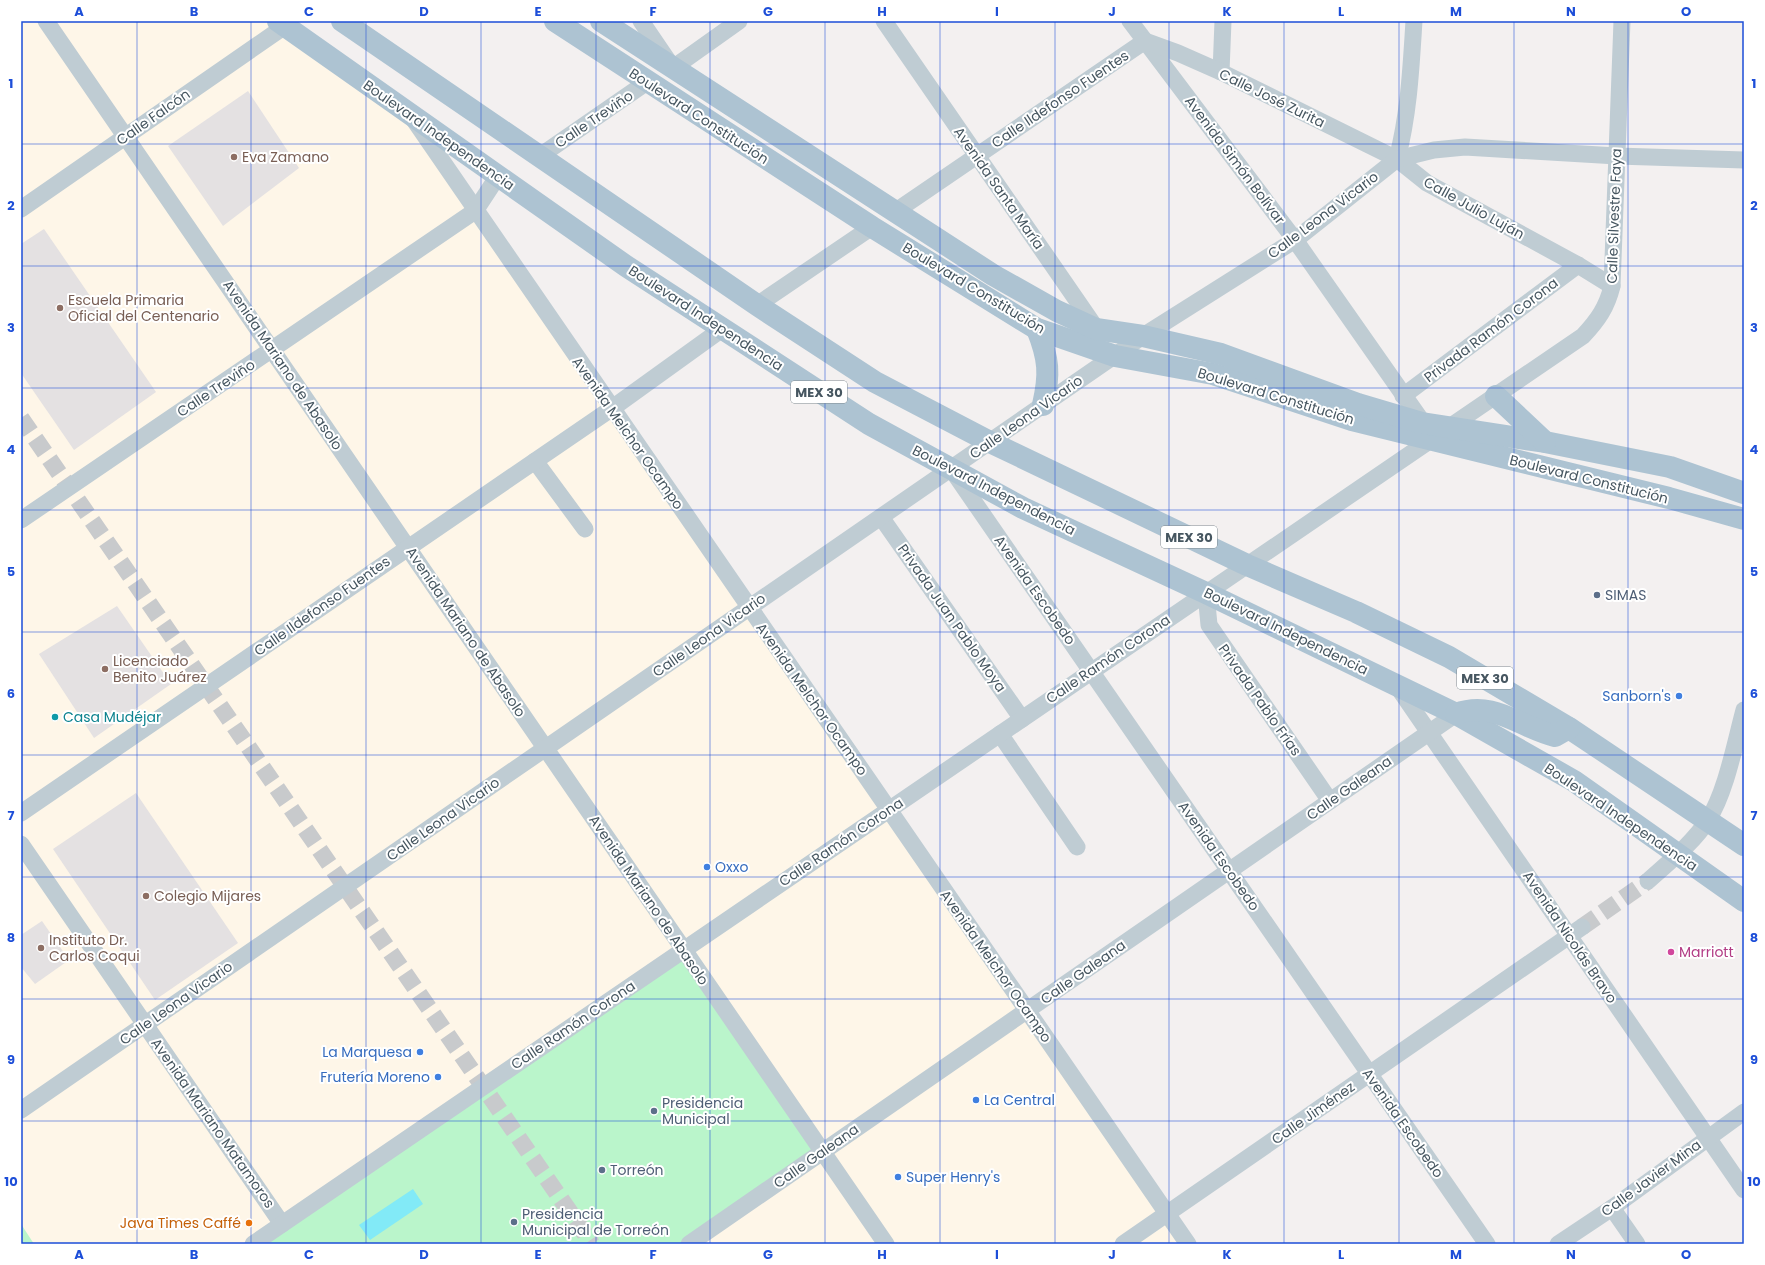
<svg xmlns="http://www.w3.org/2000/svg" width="1765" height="1265" viewBox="0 0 1765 1265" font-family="Poppins,sans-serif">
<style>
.commercial{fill:#fef6e8}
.education{fill:#e4e1e2}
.green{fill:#baf5cb}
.water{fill:#82eaf7}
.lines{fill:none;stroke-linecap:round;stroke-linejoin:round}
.minor-tunnel{stroke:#c8cacc;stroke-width:17;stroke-dasharray:17 8;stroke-linecap:butt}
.minor{stroke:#bfccd3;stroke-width:17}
.major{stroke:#adc3d2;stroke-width:22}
.grid{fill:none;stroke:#1d4ed8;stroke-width:1;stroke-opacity:0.55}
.education-dot{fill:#8d6e63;stroke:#fff;stroke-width:1.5}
.service-dot{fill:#5c6f8a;stroke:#fff;stroke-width:1.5}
.shop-dot{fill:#3f7fe0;stroke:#fff;stroke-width:1.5}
.culture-dot{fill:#0f9aa8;stroke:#fff;stroke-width:1.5}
.hotel-dot{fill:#d1479c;stroke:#fff;stroke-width:1.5}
.food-dot{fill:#e8710a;stroke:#fff;stroke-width:1.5}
.labels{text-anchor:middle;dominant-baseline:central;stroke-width:4;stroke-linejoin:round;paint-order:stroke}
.shield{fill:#fff;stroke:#7e8990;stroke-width:1}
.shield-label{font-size:13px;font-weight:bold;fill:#465660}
.street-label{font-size:14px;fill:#465660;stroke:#fff}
.education-label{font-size:14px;fill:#785e54;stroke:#fff;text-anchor:start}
.service-label{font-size:14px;fill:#4e5e75;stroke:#fff;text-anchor:start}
.shop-label{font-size:14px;fill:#366cbe;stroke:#fff;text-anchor:end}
.culture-label{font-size:14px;fill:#0d838f;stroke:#fff;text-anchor:start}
.hotel-label{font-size:14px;fill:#b23c85;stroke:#fff;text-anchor:start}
.food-label{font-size:14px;fill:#c56008;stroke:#fff;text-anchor:end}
.neatline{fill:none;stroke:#1d4ed8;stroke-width:1.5}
.grid-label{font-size:13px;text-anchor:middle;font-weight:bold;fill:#1d4ed8}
</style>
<rect width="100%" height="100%" fill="#f3f0f0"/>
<polygon class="commercial" points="21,21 281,21 399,108 1182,1244 21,1244"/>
<g class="education">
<polygon points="248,91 299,168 223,226 168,146"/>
<polygon points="44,229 156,392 74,450 21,373 21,244"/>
<polygon points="117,606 171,684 94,738 39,654"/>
<polygon points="136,793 238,943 155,1000 53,849"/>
<polygon points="42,921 69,960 35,984 21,967 21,935"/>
</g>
<g class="green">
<polygon points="683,951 823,1153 692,1244 253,1244"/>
<polygon points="21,1224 34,1244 21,1244"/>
</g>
<polygon class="water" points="413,1189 423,1204 370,1240 359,1225"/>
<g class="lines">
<g class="minor-tunnel">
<polyline points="21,418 592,1244"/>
<polyline points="1582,927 1648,881"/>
</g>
<g class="minor">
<polyline points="46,21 886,1244"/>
<polyline points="641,21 673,68 739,21"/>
<polyline points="884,21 1098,331"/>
<polyline points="1130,21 1295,240 1426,427"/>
<polyline points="1221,72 1223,21"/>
<polyline points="414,120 1188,1244"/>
<polyline points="540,156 647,82"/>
<path d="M 1397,159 C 1409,113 1411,68 1414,21"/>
<polyline points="21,209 285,26"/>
<polyline points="896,211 1145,41 1178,53 1221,72 1397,159 1427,183 1578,265 1612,286"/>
<polyline points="757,305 872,227"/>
<polyline points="1403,396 1578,265"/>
<polyline points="535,461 585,529"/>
<polyline points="952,470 1487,1244"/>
<polyline points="881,517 1022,719"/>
<polyline points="21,520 475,211 498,176"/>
<polyline points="1206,593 1209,625 1330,801"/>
<polyline points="1397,686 1744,1190"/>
<polyline points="1000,734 1077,847"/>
<polyline points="21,813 611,409 722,329"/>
<polyline points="21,844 282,1224"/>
<path d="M 1648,881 C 1669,862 1693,843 1708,820 C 1726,792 1735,743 1744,710"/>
<polyline points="21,1110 1143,336 1295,240 1397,159 1434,150 1465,147 1617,156 1744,160"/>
<polyline points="1612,1208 1637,1244"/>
<path d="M 253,1244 L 1583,336 C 1598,320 1607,307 1612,286 L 1622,21"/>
<polyline points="689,1244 1456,714"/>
<polyline points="1123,1244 1582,927"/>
<polyline points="1558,1244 1612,1208 1744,1112"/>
</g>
<g class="major">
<polyline points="278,21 626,266 869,424 1023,508 1206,593 1456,714 1574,781 1744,901"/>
<polyline points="342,21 757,305 875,382 990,442 1247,565 1356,612 1449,657 1569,728 1744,845"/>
<polyline points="555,21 872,227 1037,329 1115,356 1213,374 1352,420 1669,498 1744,519"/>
<polyline points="601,21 993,275 1057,311 1096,329 1143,336 1221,354 1358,404 1422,423 1545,442 1670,467 1744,493"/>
<path d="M 1037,329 C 1049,359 1050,374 1043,405"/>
<polyline points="1496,396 1545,442"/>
<path d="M 1456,714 C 1494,700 1519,727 1555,736 L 1569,728"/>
</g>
</g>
<path class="grid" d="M 137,21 L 137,1244M 251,21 L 251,1244M 366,21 L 366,1244M 481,21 L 481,1244M 596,21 L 596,1244M 710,21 L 710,1244M 825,21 L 825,1244M 940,21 L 940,1244M 1055,21 L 1055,1244M 1169,21 L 1169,1244M 1284,21 L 1284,1244M 1399,21 L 1399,1244M 1514,21 L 1514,1244M 1628,21 L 1628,1244M 21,144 L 1744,144M 21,266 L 1744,266M 21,388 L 1744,388M 21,510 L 1744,510M 21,632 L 1744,632M 21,755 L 1744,755M 21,877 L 1744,877M 21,999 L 1744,999M 21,1121 L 1744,1121"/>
<g class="education-dot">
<circle cx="234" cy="157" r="4"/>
<circle cx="60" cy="308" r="4"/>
<circle cx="105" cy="669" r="4"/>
<circle cx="146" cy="896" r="4"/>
<circle cx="41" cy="948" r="4"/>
</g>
<g class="service-dot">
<circle cx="1597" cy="595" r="4"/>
<circle cx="654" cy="1111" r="4"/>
<circle cx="602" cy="1170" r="4"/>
<circle cx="514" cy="1222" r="4"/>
</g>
<g class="shop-dot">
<circle cx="1679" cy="696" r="4"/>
<circle cx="707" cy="867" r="4"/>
<circle cx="420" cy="1052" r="4"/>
<circle cx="438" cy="1077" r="4"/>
<circle cx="976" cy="1100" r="4"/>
<circle cx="898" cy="1177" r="4"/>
</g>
<circle class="culture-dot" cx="55" cy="717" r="4"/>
<circle class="hotel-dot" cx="1671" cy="952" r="4"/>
<circle class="food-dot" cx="249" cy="1223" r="4"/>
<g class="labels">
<g class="shield">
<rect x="791" y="381" width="56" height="22" rx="3"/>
<rect x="1161" y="526" width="56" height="22" rx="3"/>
<rect x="1457" y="667" width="56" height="22" rx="3"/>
</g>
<g class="shield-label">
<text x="819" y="392">MEX 30</text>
<text x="1189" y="537">MEX 30</text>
<text x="1485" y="678">MEX 30</text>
</g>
<g class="street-label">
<text transform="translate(1272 98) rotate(26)">Calle José Zurita</text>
<text transform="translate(1060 99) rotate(-34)">Calle Ildefonso Fuentes</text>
<text transform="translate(699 116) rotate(33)">Boulevard Constitución</text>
<text transform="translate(153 117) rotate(-35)">Calle Falcón</text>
<text transform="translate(594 119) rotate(-34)">Calle Treviño</text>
<text transform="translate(439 135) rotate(35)">Boulevard Independencia</text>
<text transform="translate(1235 160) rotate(53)">Avenida Simón Bolívar</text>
<text transform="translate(999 188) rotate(55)">Avenida Santa María</text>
<text transform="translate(1474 208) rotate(29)">Calle Julio Luján</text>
<text transform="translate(1323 215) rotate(-37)">Calle Leona Vicario</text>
<text transform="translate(1614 216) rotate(-88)">Calle Silvestre Faya</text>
<text transform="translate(974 288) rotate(31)">Boulevard Constitución</text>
<text transform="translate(706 318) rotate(33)">Boulevard Independencia</text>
<text transform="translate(1491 330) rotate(-37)">Privada Ramón Corona</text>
<text transform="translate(283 365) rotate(56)">Avenida Mariano de Abasolo</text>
<text transform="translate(216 388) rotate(-34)">Calle Treviño</text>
<text transform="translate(1276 396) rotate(17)">Boulevard Constitución</text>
<text transform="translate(1026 417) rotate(-35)">Calle Leona Vicario</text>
<text transform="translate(628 433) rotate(55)">Avenida Melchor Ocampo</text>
<text transform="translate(1589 479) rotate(14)">Boulevard Constitución</text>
<text transform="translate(994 490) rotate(27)">Boulevard Independencia</text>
<text transform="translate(1035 590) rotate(55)">Avenida Escobedo</text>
<text transform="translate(322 606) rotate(-35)">Calle Ildefonso Fuentes</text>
<text transform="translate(952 618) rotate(55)">Privada Juan Pablo Moya</text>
<text transform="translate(1286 631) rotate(26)">Boulevard Independencia</text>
<text transform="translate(466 632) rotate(56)">Avenida Mariano de Abasolo</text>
<text transform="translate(709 635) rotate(-35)">Calle Leona Vicario</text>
<text transform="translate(1108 659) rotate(-34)">Calle Ramón Corona</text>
<text transform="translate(812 699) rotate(55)">Avenida Melchor Ocampo</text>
<text transform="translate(1260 700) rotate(55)">Privada Pablo Frías</text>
<text transform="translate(1349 788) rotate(-35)">Calle Galeana</text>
<text transform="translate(1621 817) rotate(34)">Boulevard Independencia</text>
<text transform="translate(443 819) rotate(-35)">Calle Leona Vicario</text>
<text transform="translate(841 842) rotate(-34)">Calle Ramón Corona</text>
<text transform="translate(1219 856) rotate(55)">Avenida Escobedo</text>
<text transform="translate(649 900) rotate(56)">Avenida Mariano de Abasolo</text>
<text transform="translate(1570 937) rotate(56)">Avenida Nicolás Bravo</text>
<text transform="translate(996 966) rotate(55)">Avenida Melchor Ocampo</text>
<text transform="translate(1083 972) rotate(-35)">Calle Galeana</text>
<text transform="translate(176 1003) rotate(-35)">Calle Leona Vicario</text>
<text transform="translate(573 1025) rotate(-34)">Calle Ramón Corona</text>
<text transform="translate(1313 1113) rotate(-35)">Calle Jiménez</text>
<text transform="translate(213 1123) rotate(55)">Avenida Mariano Matamoros</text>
<text transform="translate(1403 1123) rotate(55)">Avenida Escobedo</text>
<text transform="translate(816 1156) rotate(-35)">Calle Galeana</text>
<text transform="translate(1651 1178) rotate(-36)">Calle Javier Mina</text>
</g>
<g class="education-label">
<text x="242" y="157">Eva Zamano</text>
<text x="68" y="300">Escuela Primaria<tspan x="68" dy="16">Oficial del Centenario</tspan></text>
<text x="113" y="661">Licenciado<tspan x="113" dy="16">Benito Juárez</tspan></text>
<text x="154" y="896">Colegio Mijares</text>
<text x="49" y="940">Instituto Dr.<tspan x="49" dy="16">Carlos Coqui</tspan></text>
</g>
<g class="service-label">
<text x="1605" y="595">SIMAS</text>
<text x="662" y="1103">Presidencia<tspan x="662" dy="16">Municipal</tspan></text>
<text x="610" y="1170">Torreón</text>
<text x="522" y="1214">Presidencia<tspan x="522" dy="16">Municipal de Torreón</tspan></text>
</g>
<g class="shop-label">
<text x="1671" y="696">Sanborn's</text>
<text x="715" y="867" text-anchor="start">Oxxo</text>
<text x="412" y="1052">La Marquesa</text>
<text x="430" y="1077">Frutería Moreno</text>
<text x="984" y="1100" text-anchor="start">La Central</text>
<text x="906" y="1177" text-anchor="start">Super Henry's</text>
</g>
<g class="culture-label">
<text x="63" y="717">Casa Mudéjar</text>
</g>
<g class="hotel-label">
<text x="1679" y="952">Marriott</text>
</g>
<g class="food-label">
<text x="241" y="1223">Java Times Caffé</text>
</g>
</g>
<rect width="1765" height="1265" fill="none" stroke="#ffffff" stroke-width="44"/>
<rect x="22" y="22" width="1721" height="1221" class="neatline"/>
<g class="grid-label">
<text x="79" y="16">A</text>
<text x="194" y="16">B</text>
<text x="309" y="16">C</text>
<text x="424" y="16">D</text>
<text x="538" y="16">E</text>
<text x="653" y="16">F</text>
<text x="768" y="16">G</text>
<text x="882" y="16">H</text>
<text x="997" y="16">I</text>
<text x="1112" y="16">J</text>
<text x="1227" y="16">K</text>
<text x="1341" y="16">L</text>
<text x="1456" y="16">M</text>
<text x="1571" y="16">N</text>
<text x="1686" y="16">O</text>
<text x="11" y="88">1</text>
<text x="1754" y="88">1</text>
<text x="11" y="210">2</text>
<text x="1754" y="210">2</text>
<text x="11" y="332">3</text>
<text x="1754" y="332">3</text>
<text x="11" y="454">4</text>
<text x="1754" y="454">4</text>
<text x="11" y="576">5</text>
<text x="1754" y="576">5</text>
<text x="11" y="698">6</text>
<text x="1754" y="698">6</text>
<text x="11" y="820">7</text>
<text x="1754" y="820">7</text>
<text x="11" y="942">8</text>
<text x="1754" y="942">8</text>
<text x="11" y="1064">9</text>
<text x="1754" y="1064">9</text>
<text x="11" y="1186">10</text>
<text x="1754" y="1186">10</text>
<text x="79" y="1259">A</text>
<text x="194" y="1259">B</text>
<text x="309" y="1259">C</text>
<text x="424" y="1259">D</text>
<text x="538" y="1259">E</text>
<text x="653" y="1259">F</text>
<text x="768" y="1259">G</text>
<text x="882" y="1259">H</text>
<text x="997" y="1259">I</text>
<text x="1112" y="1259">J</text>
<text x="1227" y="1259">K</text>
<text x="1341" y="1259">L</text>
<text x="1456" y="1259">M</text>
<text x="1571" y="1259">N</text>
<text x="1686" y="1259">O</text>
</g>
</svg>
